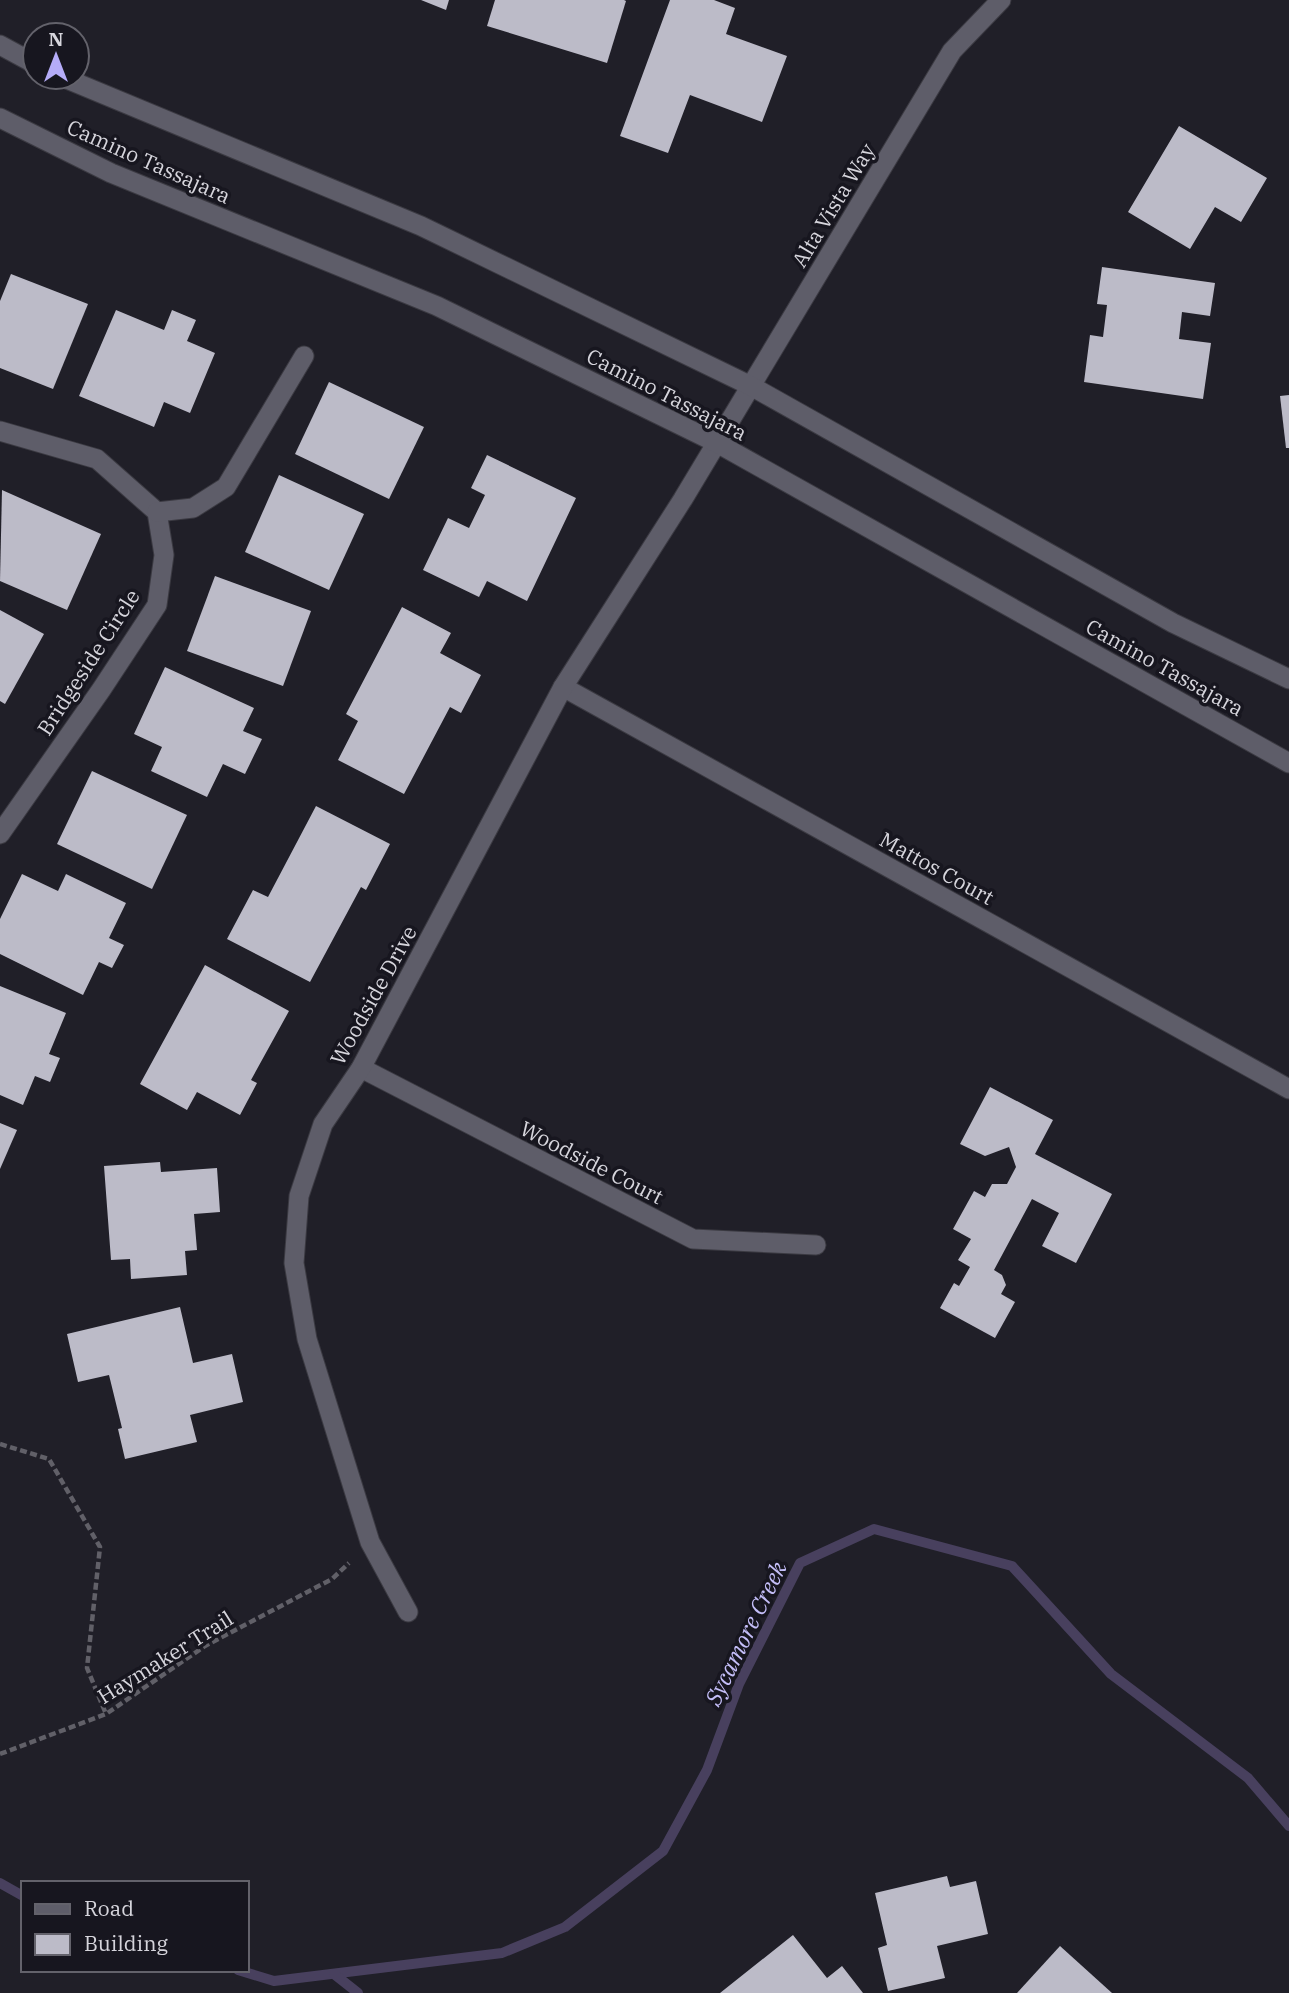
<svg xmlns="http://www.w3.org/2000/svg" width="1289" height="1993" viewBox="0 0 1289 1993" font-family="'IBM Plex Serif',serif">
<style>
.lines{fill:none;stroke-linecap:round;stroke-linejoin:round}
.stream{stroke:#48405e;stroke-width:10}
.building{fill:#bcbbc8}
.minor-casing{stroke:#3b3a42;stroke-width:21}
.secondary-casing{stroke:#3b3a42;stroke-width:21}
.path{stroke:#616068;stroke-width:4.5;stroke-dasharray:7 3.5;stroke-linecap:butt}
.minor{stroke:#5e5d69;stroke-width:19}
.secondary{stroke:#5e5d69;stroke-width:19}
.labels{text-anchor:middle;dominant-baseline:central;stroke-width:7;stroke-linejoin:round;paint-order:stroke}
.street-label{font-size:21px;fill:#d6d5dc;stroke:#17161f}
.water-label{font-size:23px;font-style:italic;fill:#c4bef8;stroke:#17161f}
</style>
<rect width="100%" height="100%" fill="#201f28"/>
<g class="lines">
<g class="stream">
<polyline points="0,1883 23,1896"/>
<polyline points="238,1970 274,1981 502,1953 565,1927 663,1851 707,1770 739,1684 800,1563 874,1529 1012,1566 1111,1674 1248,1778 1289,1826"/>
<polyline points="334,1974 358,1993"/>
</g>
</g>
<g class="building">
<polygon points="421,0 449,0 446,10"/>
<polygon points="495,0 624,0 626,1 607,63 487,26"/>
<polygon points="670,0 714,0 735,8 726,34 787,56 762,122 690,95 668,153 620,136"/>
<polygon points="1179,126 1267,178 1241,222 1215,207 1190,249 1128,212"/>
<polygon points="1102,267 1215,283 1210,316 1182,312 1179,339 1211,343 1203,399 1084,382 1090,335 1103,337 1107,305 1097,304"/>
<polygon points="11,274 88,304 53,389 0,368 0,301"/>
<polygon points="116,310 164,330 172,310 196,320 187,341 215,353 190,413 164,402 154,427 79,396"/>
<polygon points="329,382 424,427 389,499 295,454"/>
<polygon points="1289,395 1289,448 1286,448 1280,396"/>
<polygon points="487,455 576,498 527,601 487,581 479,597 423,570 448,518 469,528 485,495 471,488"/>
<polygon points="279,475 364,514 329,590 245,552"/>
<polygon points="2,490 101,534 67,610 0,581"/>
<polygon points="215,576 311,611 283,686 187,651"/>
<polygon points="402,607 451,633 440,653 481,675 461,713 450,707 404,794 338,760 358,721 346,714"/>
<polygon points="0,610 44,634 5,704 0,701"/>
<polygon points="165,667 254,708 243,731 262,739 245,774 223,764 207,797 151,771 162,747 134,734"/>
<polygon points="92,771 187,815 152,889 57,844"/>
<polygon points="316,806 390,844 366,890 361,887 310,982 227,939 253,890 268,897"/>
<polygon points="22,874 58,891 66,874 126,903 109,938 124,945 112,968 99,962 83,995 0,954 0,919"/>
<polygon points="205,965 289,1011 251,1080 257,1083 240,1115 197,1092 187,1110 140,1084"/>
<polygon points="0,986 66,1013 49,1054 60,1058 50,1082 35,1076 23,1105 0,1095"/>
<polygon points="990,1087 1053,1120 1035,1154 1112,1194 1076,1263 1042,1246 1059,1213 1032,1199 994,1270 1002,1275 1006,1285 1001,1294 1015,1302 995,1338 940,1308 954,1283 959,1286 970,1267 958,1260 971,1239 953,1229 974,1191 985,1197 992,1184 1007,1184 1016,1167 1009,1147 985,1156 960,1144"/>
<polygon points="0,1123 17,1130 0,1169"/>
<polygon points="160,1162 161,1172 217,1168 220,1212 194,1214 197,1250 185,1251 187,1275 131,1279 130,1259 111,1260 104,1166"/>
<polygon points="180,1307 193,1363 232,1354 243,1402 190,1415 197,1442 125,1459 118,1429 122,1428 109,1375 78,1382 67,1334"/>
<polygon points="947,1876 950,1887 976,1881 988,1934 937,1946 945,1978 888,1991 878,1948 887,1945 875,1893"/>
<polygon points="793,1935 827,1978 842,1966 863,1993 720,1993"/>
<polygon points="1060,1946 1112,1993 1017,1993"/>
</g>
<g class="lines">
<defs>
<g id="minor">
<polyline points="0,431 97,459 157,512 164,555 157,605 101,690 0,834"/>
<polyline points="157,512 193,508 226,487 304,356"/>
<polyline points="563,687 1289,1089"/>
<polyline points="361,1068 693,1239 816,1245"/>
<polyline points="408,1612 370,1542 307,1339 294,1263 299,1196 323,1124 361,1068 563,687 683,499 952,51 1001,0"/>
</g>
<g id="secondary">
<polyline points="0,45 35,64"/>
<polyline points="62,77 421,226 751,386 1173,623 1289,679"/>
<polyline points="0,118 111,173 437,306 717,443 1289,763"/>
</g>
</defs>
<use href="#minor" class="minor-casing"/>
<use href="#secondary" class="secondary-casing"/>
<g class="path">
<polyline points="0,1444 49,1459 100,1547 87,1668 106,1714"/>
<polyline points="0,1754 106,1714 205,1646 332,1579 349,1563"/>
</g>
<use href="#minor" class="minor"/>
<use href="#secondary" class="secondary"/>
</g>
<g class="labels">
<g class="street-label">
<text transform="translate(149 161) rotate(24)">Camino Tassajara</text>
<text transform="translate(833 205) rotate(-59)">Alta Vista Way</text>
<text transform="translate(667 394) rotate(27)">Camino Tassajara</text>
<text transform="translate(88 662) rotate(-57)">Bridgeside Circle</text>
<text transform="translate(1165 667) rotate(29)">Camino Tassajara</text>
<text transform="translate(937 868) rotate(29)">Mattos Court</text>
<text transform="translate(373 995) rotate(-61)">Woodside Drive</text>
<text transform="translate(592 1162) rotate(27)">Woodside Court</text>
<text transform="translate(165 1657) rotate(-32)">Haymaker Trail</text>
</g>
<g class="water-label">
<text transform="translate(745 1633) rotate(-64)">Sycamore Creek</text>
</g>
</g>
<rect x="21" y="1881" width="228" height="91" fill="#17161f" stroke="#63626b" stroke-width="2"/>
<rect x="35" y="1904" width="35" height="10" fill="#5e5d69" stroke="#63626b" stroke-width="2"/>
<text x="84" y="1916" font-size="21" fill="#d6d5dc">Road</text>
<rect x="35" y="1934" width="35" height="21" fill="#bcbbc8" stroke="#63626b" stroke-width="2"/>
<text x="84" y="1951" font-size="21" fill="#d6d5dc">Building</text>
<g transform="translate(56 56)"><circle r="33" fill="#17161f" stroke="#63626b" stroke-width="2"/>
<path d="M0-5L12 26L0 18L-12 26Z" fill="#b5acf8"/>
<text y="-10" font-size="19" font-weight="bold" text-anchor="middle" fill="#d6d5dc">N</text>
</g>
</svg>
